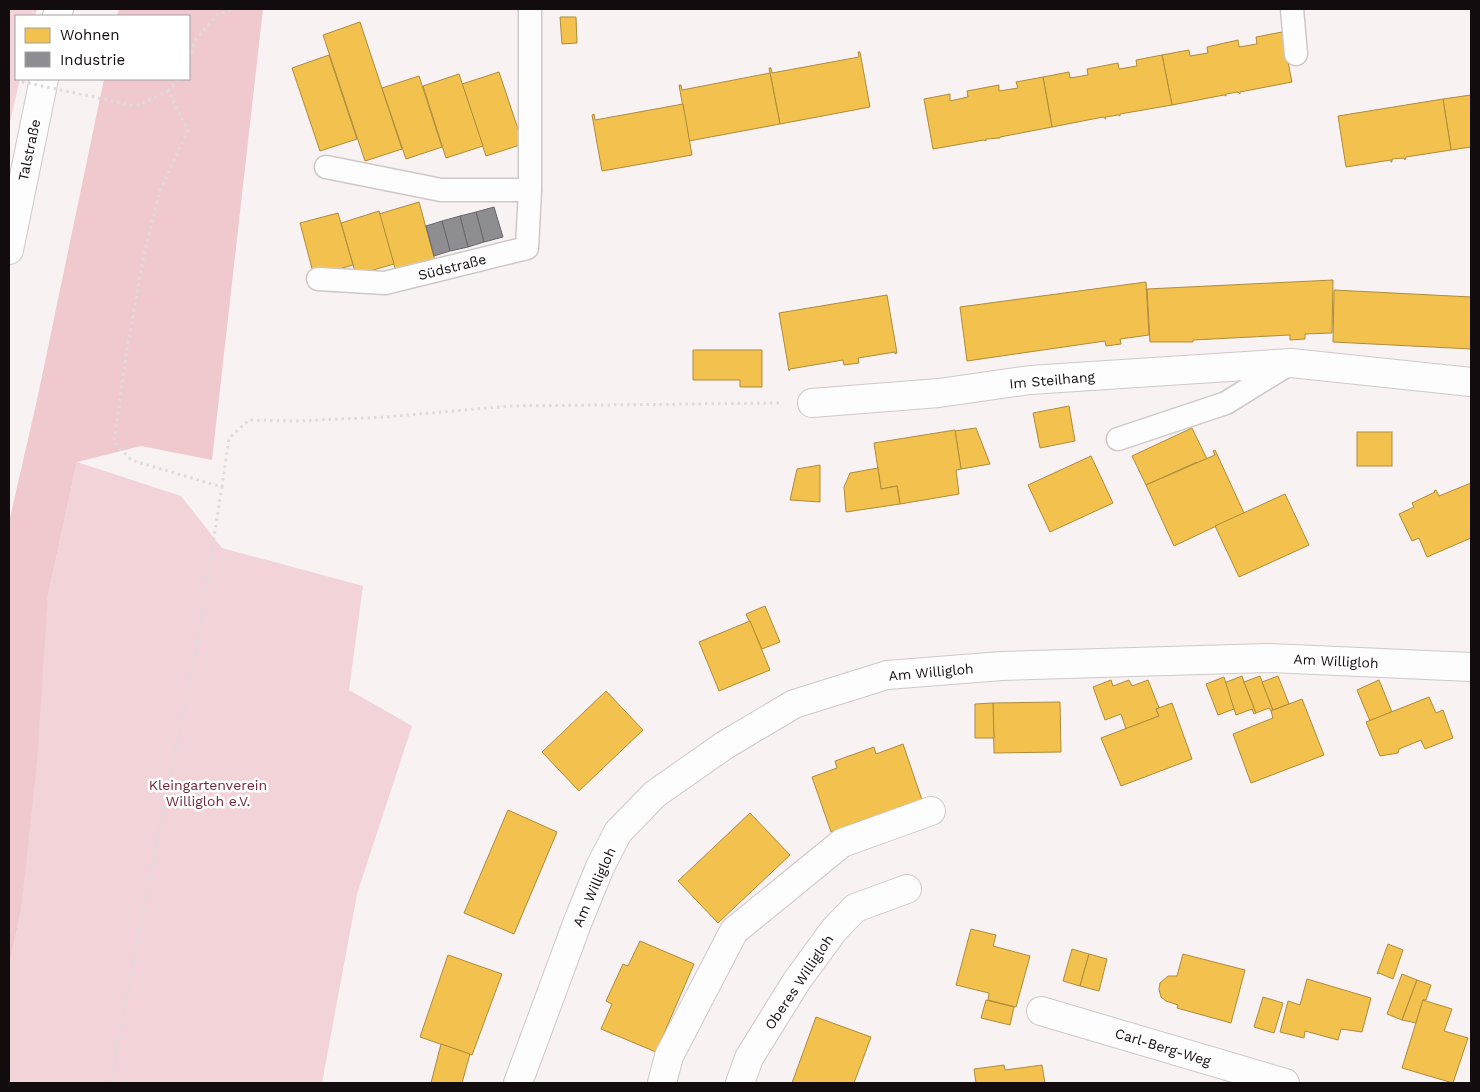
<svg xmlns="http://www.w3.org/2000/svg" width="1480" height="1092" viewBox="0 0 1480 1092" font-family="'Work Sans',sans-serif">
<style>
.green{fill:#f2d3d8}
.forest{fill:#f0c9cf}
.homes{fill:#f2c14e;stroke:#af8b3b}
.industry{fill:#8d8d92;stroke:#68666a}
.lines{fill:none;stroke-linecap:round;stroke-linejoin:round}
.service-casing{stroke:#cfc8c9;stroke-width:25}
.minor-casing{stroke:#cfc8c9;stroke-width:30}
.primary-casing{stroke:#cfc8c9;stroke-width:30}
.path{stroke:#dddbdb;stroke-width:3;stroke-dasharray:2.5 4;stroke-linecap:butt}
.service{stroke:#fefdfd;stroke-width:22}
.minor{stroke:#fefdfd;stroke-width:28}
.primary{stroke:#fefdfd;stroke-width:28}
.path-bridge{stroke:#dddbdb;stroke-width:3;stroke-dasharray:2.5 4;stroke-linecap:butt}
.labels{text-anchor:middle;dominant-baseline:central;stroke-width:5;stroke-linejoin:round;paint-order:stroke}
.street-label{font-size:14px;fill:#130c0e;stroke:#fff}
.park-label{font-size:14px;fill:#722539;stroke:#fff}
</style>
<rect width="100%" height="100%" fill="#f9f2f3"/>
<g class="green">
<polygon points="9,9 37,9 35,16 16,16 16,79 20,79 9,126"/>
<polygon points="77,462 181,496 222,548 363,586 349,690 412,726 357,894 322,1083 9,1083 9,966 21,911 48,595"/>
</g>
<polygon class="forest" points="119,9 263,9 212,460 141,446 77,462 48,595 37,762 21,911 9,966 9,522 37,400 104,79 189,79 189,16 117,16"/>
<g class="homes">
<polygon points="560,17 576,17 577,43 562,44"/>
<polygon points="360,22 402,149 365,161 323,35"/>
<polygon points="1282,32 1292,82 1240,92 1240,94 1238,92 1226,94 1226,96 1224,95 1172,105 1162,55 1189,50 1190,56 1208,53 1207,47 1238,40 1239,47 1257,44 1256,37"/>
<polygon points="858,52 860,52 870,107 780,124 769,68 771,68 772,73 859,57"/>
<polygon points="329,55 357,139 320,151 292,68"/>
<polygon points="1162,55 1172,105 1120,114 1120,116 1118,115 1105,117 1106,119 1103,117 1052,127 1043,77 1069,72 1070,78 1088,75 1087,69 1118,63 1119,69 1137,66 1136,60"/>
<polygon points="499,72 523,144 486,156 462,84"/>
<polygon points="770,73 780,124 689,141 679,85 681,85 682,90"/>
<polygon points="459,74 483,146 446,158 423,86"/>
<polygon points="419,76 442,147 406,159 382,88"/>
<polygon points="1043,77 1052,127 1000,137 1000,138 986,139 986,141 984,140 933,149 924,99 950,94 950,101 968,97 967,91 999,85 999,91 1018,88 1016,82"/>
<polygon points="1471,95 1471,147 1451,150 1443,99"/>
<polygon points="1443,99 1451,150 1406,157 1405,160 1404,158 1392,159 1392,162 1391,162 1391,160 1346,167 1338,116"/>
<polygon points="683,104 692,155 602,171 592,115 594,114 595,120"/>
<polygon points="419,202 436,264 397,275 379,214"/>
<polygon points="379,211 394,264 356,275 341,223"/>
<polygon points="338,213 353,265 314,276 300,223"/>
<polygon points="1333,280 1332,333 1305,334 1305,339 1290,340 1290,335 1193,340 1193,342 1150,342 1147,289"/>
<polygon points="1146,282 1149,335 1120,339 1121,344 1106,346 1105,341 967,361 960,307"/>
<polygon points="1334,290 1471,297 1471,353 1471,349 1333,342"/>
<polygon points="887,295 897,353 895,354 895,352 858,358 859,363 844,365 843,360 790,369 789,371 779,313"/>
<polygon points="693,350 762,350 762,387 740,387 740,380 693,380"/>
<polygon points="1069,406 1075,441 1040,448 1033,413"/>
<polygon points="976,428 990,464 961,469 955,431"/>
<polygon points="1192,428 1207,459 1198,463 1197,462 1146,485 1132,456"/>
<polygon points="955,430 961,469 956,470 959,494 900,504 897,486 881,489 874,443"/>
<rect x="1357" y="432" width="35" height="34"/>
<polygon points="1215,450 1244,513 1174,546 1146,485 1215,455 1213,451"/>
<polygon points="1091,456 1113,503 1050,532 1028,485"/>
<polygon points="820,465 820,502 790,500 797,469"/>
<polygon points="878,468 881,489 897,486 900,504 846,512 844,487 850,473"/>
<polygon points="1471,483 1471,538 1427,557 1419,538 1412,541 1399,514 1414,507 1412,503 1435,492 1434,491 1436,490 1439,496"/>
<polygon points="1285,494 1309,545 1239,577 1215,526"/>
<polygon points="765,606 780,642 762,649 746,614"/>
<polygon points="750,621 770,670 719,691 699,642"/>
<polygon points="1242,676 1244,682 1256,713 1254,714 1252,709 1236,715 1234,709 1224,683"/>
<polygon points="1260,676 1273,710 1271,711 1269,708 1256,713 1244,682"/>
<polygon points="1278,676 1289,704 1273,710 1262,682"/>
<polygon points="1224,677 1234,709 1218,715 1206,684"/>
<polygon points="1111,680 1113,686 1129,680 1132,686 1148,680 1159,708 1156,709 1159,716 1126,729 1121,714 1105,720 1093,687"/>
<polygon points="1379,680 1392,712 1370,721 1357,690"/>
<polygon points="606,691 643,730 579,791 542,752"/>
<polygon points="1429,697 1436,713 1443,710 1453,738 1425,749 1421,740 1399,749 1398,753 1380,756 1366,722"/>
<polygon points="1302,699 1324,755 1251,783 1233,734 1273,718 1271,711"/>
<polygon points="1060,702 1061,752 994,753 993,703"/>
<polygon points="993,703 994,738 975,738 975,704"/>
<polygon points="1172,703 1192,759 1121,786 1101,738 1159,716 1156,709"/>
<polygon points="903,744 922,800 882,814 882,815 872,819 872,817 831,832 812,777 837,768 835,761 874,747 876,754"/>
<polygon points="508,810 557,832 514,934 464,913"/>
<polygon points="750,813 790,855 718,923 678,881"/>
<polygon points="971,929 996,935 993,946 1030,956 1016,1007 988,1000 989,993 956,985"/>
<polygon points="640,941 694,964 656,1052 601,1029 612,1004 606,1001 623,964 628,966"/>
<polygon points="1388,944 1403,950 1393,979 1379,973 1377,974"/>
<polygon points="1072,949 1089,954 1080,986 1063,981"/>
<polygon points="1089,954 1107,959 1099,991 1080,986"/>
<polygon points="1183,954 1245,970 1231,1023 1177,1008 1178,1005 1166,1001 1161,997 1159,989 1160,983 1168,976 1177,976"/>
<polygon points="448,955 502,974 472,1055 420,1037"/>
<polygon points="1402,974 1417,980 1402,1020 1387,1014"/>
<polygon points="1307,979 1371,998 1362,1032 1341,1029 1338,1040 1305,1031 1304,1038 1280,1032 1288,1001 1300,1005"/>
<polygon points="1417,980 1431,985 1426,1000 1423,1000 1416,1023 1402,1020"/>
<polygon points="1263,997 1283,1003 1274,1033 1254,1027"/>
<polygon points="986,1000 1014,1007 1010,1025 981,1018"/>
<polygon points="1423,1000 1452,1009 1444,1031 1468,1038 1453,1083 1402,1068"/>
<polygon points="816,1017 871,1037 854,1083 792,1083"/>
<polygon points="441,1044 470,1054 462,1083 431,1083"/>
<polygon points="1004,1065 1005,1070 1042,1065 1045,1083 976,1083 974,1069"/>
</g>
<g class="industry">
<polygon points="494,207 503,237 484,242 476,212"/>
<polygon points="476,212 484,242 468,247 460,216"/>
<polygon points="460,216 468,247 450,251 442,221"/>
<polygon points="442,221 450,251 434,256 426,226"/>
</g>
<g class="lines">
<defs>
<g id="service">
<polyline points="1292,9 1296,54"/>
<polyline points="326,167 441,190 530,190"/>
<polyline points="318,279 385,283 527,248 530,190 530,9"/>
<polyline points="1118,439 1226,403 1291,363"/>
</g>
<g id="minor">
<polyline points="812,403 939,393 1030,380 1291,363 1471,382"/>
<polyline points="1041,1011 1285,1083"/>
<polyline points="518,1083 578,921 600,867 618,832 655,794 725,745 794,704 887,675 1002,666 1268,658 1471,667"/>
<polyline points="662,1083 669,1056 734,931 842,843 931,811"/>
<polyline points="740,1083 749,1058 796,982 834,930 855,908 907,889"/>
</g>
<g id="primary">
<polyline points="57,16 59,9"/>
<polyline points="9,250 44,79"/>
</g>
</defs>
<use href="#service" class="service-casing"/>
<use href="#minor" class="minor-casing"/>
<use href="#primary" class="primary-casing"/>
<g class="path">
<polyline points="189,59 196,39 217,15 233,9"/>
<polyline points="168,91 179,79"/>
<polyline points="222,487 229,438 249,420 296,421 386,417 510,406 780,403"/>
<polyline points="111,1083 146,894 196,650 222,487 131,460 114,442 128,343 145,250 159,193 188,130 168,91 136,106"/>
</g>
<use href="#service" class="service"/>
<use href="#minor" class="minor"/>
<use href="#primary" class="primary"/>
<polyline class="path-bridge" points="9,79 136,106"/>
</g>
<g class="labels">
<g class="street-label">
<text transform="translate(29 150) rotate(-78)">Talstraße</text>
<text transform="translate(452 267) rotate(-14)">Südstraße</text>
<text transform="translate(1052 380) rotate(-5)">Im Steilhang</text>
<text transform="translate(1336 661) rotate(3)">Am Willigloh</text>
<text transform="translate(931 672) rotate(-5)">Am Willigloh</text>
<text transform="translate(594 887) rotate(-66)">Am Willigloh</text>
<text transform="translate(799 982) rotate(-56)">Oberes Willigloh</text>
<text transform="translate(1163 1047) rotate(17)">Carl-Berg-Weg</text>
</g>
<g class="park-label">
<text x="208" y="785">Kleingartenverein<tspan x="208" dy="16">Willigloh e.V.</tspan></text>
</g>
</g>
<rect width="1480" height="1092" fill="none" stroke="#130c0e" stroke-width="20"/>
<rect x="15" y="15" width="175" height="65" fill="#ffffff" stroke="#a19e9f"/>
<rect x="25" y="28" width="25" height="15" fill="#f2c14e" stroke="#a19e9f"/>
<text x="60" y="40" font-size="15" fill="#130c0e">Wohnen</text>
<rect x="25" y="52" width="25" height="15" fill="#8d8d92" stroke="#a19e9f"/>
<text x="60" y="65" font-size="15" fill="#130c0e">Industrie</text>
</svg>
